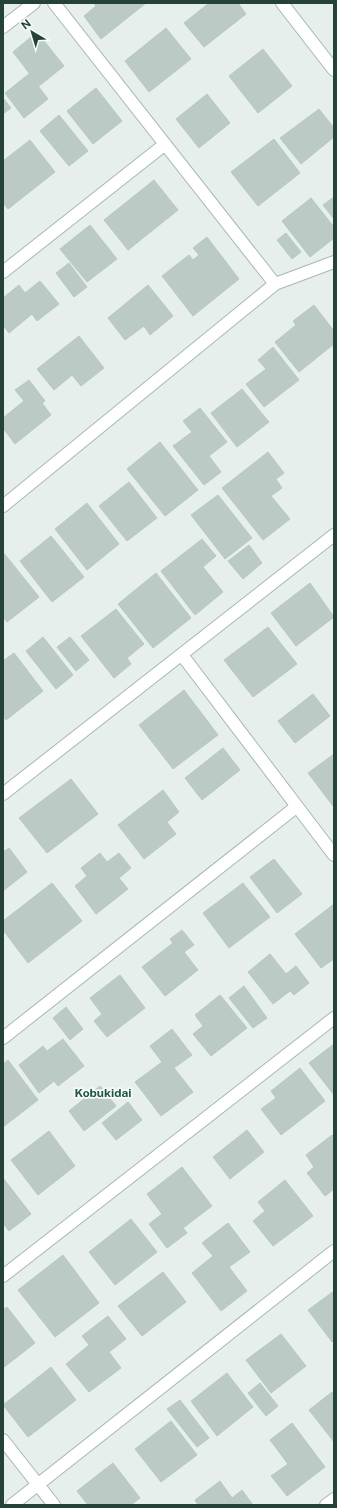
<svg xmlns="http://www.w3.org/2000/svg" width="337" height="1508" viewBox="0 0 337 1508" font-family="'Public Sans',sans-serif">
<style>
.building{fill:#bbcac4;stroke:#b8c9c2}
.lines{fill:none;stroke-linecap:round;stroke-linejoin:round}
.minor-casing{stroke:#a8b8b2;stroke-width:14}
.minor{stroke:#fff;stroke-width:12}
.labels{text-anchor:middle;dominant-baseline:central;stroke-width:3.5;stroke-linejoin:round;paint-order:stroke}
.neighbourhood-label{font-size:12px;font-weight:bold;fill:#1f5548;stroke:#f7fbf9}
</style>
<rect width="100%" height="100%" fill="#e6efeb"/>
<g class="building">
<polygon points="94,3 146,3 101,39 84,16 96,6"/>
<polygon points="209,3 238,3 246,14 204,47 184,23"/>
<polygon points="166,28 191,59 149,92 125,61"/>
<polygon points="37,32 64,66 39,86 13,52"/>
<polygon points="263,49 292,86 258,113 229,76"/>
<polygon points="29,74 48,99 24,118 5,93"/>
<polygon points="96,88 122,121 93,144 67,111"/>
<polygon points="207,94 230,123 199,148 176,119"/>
<polygon points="3,98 11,108 3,114"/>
<polygon points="319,109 334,128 334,137 301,164 280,138"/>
<polygon points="59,115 88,151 69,166 40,131"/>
<polygon points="274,139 300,173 258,206 231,172"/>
<polygon points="30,140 55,172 8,209 3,203 3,161"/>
<polygon points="154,180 178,210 128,250 104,220"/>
<polygon points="334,197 334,219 323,205"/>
<polygon points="311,198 334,227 334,238 310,257 282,221"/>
<polygon points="90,225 117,259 87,282 60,249"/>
<polygon points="286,233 301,252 292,259 277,240"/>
<polygon points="207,237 239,279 193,316 162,276 189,255 193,260 199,255 193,248"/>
<polygon points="69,263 87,287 74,297 56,273"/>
<polygon points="40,281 59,304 37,321 32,314 9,333 3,325 3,298 19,285 25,293"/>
<polygon points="148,285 173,316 150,335 144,326 125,340 108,318"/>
<polygon points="314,305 334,331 334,344 299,372 275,342 296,325 293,321"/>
<polygon points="79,336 104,368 81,386 72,375 54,390 37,369"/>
<polygon points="273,347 299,380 264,407 246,384 266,369 258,360"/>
<polygon points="29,380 45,401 42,403 51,415 15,444 3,428 3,418 24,401 15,390"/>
<polygon points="242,389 269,422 237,447 211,413"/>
<polygon points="200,408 227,442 209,456 221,472 204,485 173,446 192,432 183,421"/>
<polygon points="160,442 198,490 165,516 127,469"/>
<polygon points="268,452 284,473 276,479 282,488 271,496 290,519 263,540 222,488"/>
<polygon points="129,482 157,518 127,541 99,506"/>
<polygon points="218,495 252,538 225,559 191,515"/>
<polygon points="87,503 119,544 87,570 55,529"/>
<polygon points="51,536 84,577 52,602 20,561"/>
<polygon points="202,539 216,556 203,567 223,592 195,615 161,571"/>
<polygon points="249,545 262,563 243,579 228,561"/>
<polygon points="3,552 39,597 7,622 3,617"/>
<polygon points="156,573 191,618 153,648 118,604"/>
<polygon points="310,583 334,617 296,646 271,613"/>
<polygon points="116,609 144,644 127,658 131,664 114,678 81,636"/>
<polygon points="268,627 297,664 253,697 224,660"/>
<polygon points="43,637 73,675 56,689 26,651"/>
<polygon points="70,637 89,660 76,671 57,647"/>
<polygon points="14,653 43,691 6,720 3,716 3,661"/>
<polygon points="184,690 218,735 173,769 139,725"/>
<polygon points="313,694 330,716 295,743 278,721"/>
<polygon points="223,748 240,770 202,800 185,778"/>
<polygon points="334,754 334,805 333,806 308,773"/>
<polygon points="71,779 98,814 47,853 19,818"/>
<polygon points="163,790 179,812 167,822 176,834 144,859 118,825"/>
<polygon points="9,848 27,872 3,891 3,852"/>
<polygon points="100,853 107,862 119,853 131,868 119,878 128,889 96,914 75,886 87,876 81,868"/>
<polygon points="274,859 302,894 277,913 250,877"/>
<polygon points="52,883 82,921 28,963 3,930 3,921"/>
<polygon points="243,883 270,917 229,948 203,913"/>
<polygon points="334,904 334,959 321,968 295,934"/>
<polygon points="182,930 194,945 184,952 198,970 165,996 142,967 173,943 170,939"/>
<polygon points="270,954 286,974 296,966 309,983 294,995 290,991 273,1004 248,972"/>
<polygon points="120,975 145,1008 107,1037 94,1021 102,1014 90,998"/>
<polygon points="244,986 267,1018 253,1028 229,998"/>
<polygon points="220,995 247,1028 211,1056 193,1034 203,1026 195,1015"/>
<polygon points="66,1007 83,1029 70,1040 53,1018"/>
<polygon points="172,1029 192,1055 174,1068 193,1092 161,1116 135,1082 162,1062 150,1046"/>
<polygon points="63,1039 84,1066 58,1086 54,1081 39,1093 19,1065 43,1046 47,1051"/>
<polygon points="334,1044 334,1095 309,1063"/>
<polygon points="8,1060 38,1100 3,1127 3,1064"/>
<polygon points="300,1068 325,1101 281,1135 261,1109 276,1098 271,1091"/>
<polygon points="100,1086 116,1106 84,1131 69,1111"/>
<polygon points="128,1102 142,1120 116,1140 102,1123"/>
<polygon points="247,1130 264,1152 230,1179 213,1157"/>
<polygon points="49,1131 75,1166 38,1195 11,1160"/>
<polygon points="332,1135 334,1137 334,1189 325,1196 307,1173 314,1167 306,1155"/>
<polygon points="182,1167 212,1206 183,1228 187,1233 167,1248 149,1224 162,1214 147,1194"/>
<polygon points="3,1178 31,1214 9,1231 3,1223"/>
<polygon points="285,1180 313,1216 273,1246 253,1221 265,1211 258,1202"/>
<polygon points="131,1219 157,1252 115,1285 89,1252"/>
<polygon points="228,1223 250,1252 229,1267 247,1291 221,1311 192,1273 213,1256 202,1243"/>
<polygon points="63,1255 99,1303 55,1337 18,1290"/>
<polygon points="163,1272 186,1302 142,1336 118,1306"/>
<polygon points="334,1291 334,1340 332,1342 308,1310"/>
<polygon points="7,1307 35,1343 3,1368 3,1310"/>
<polygon points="108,1316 126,1339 109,1352 121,1368 89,1392 66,1364 89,1345 82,1336"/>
<polygon points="281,1334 306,1366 271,1393 246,1360"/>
<polygon points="51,1367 76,1400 28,1437 3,1405"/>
<polygon points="227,1373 253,1407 217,1436 191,1401"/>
<polygon points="260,1383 278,1406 266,1416 248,1393"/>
<polygon points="332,1392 334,1395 334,1442 309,1410"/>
<polygon points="180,1400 209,1438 197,1447 167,1409"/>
<polygon points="171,1421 197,1455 161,1482 135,1449"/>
<polygon points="292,1423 325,1467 287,1496 271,1476 288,1464 270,1440"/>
<polygon points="113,1463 140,1498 131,1505 88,1505 77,1491"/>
<polygon points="220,1481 232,1498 242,1490 253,1505 198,1505 195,1500"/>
</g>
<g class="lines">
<defs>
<g id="minor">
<polyline points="54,3 275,284"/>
<polyline points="282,3 334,70"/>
<polyline points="3,27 34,3"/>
<polyline points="3,272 164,145"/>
<polyline points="3,506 275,284 334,262"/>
<polyline points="182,655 334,855"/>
<polyline points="3,794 334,535"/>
<polyline points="3,1038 296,807"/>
<polyline points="3,1276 334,1018"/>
<polyline points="3,1440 54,1505"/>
<polyline points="12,1505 334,1251"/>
<polyline points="326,1505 334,1499"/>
</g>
</defs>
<use href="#minor" class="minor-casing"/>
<use href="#minor" class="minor"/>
</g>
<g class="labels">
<g class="neighbourhood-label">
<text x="103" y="1093">Kobukidai</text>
</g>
</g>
<rect width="337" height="1508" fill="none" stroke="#24423a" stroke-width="8"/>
<g transform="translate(32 32) rotate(322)" stroke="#f7fbf9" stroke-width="3" paint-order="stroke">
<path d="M0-3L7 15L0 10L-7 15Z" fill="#24423a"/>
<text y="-6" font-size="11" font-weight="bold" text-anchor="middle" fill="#24423a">N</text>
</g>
</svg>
